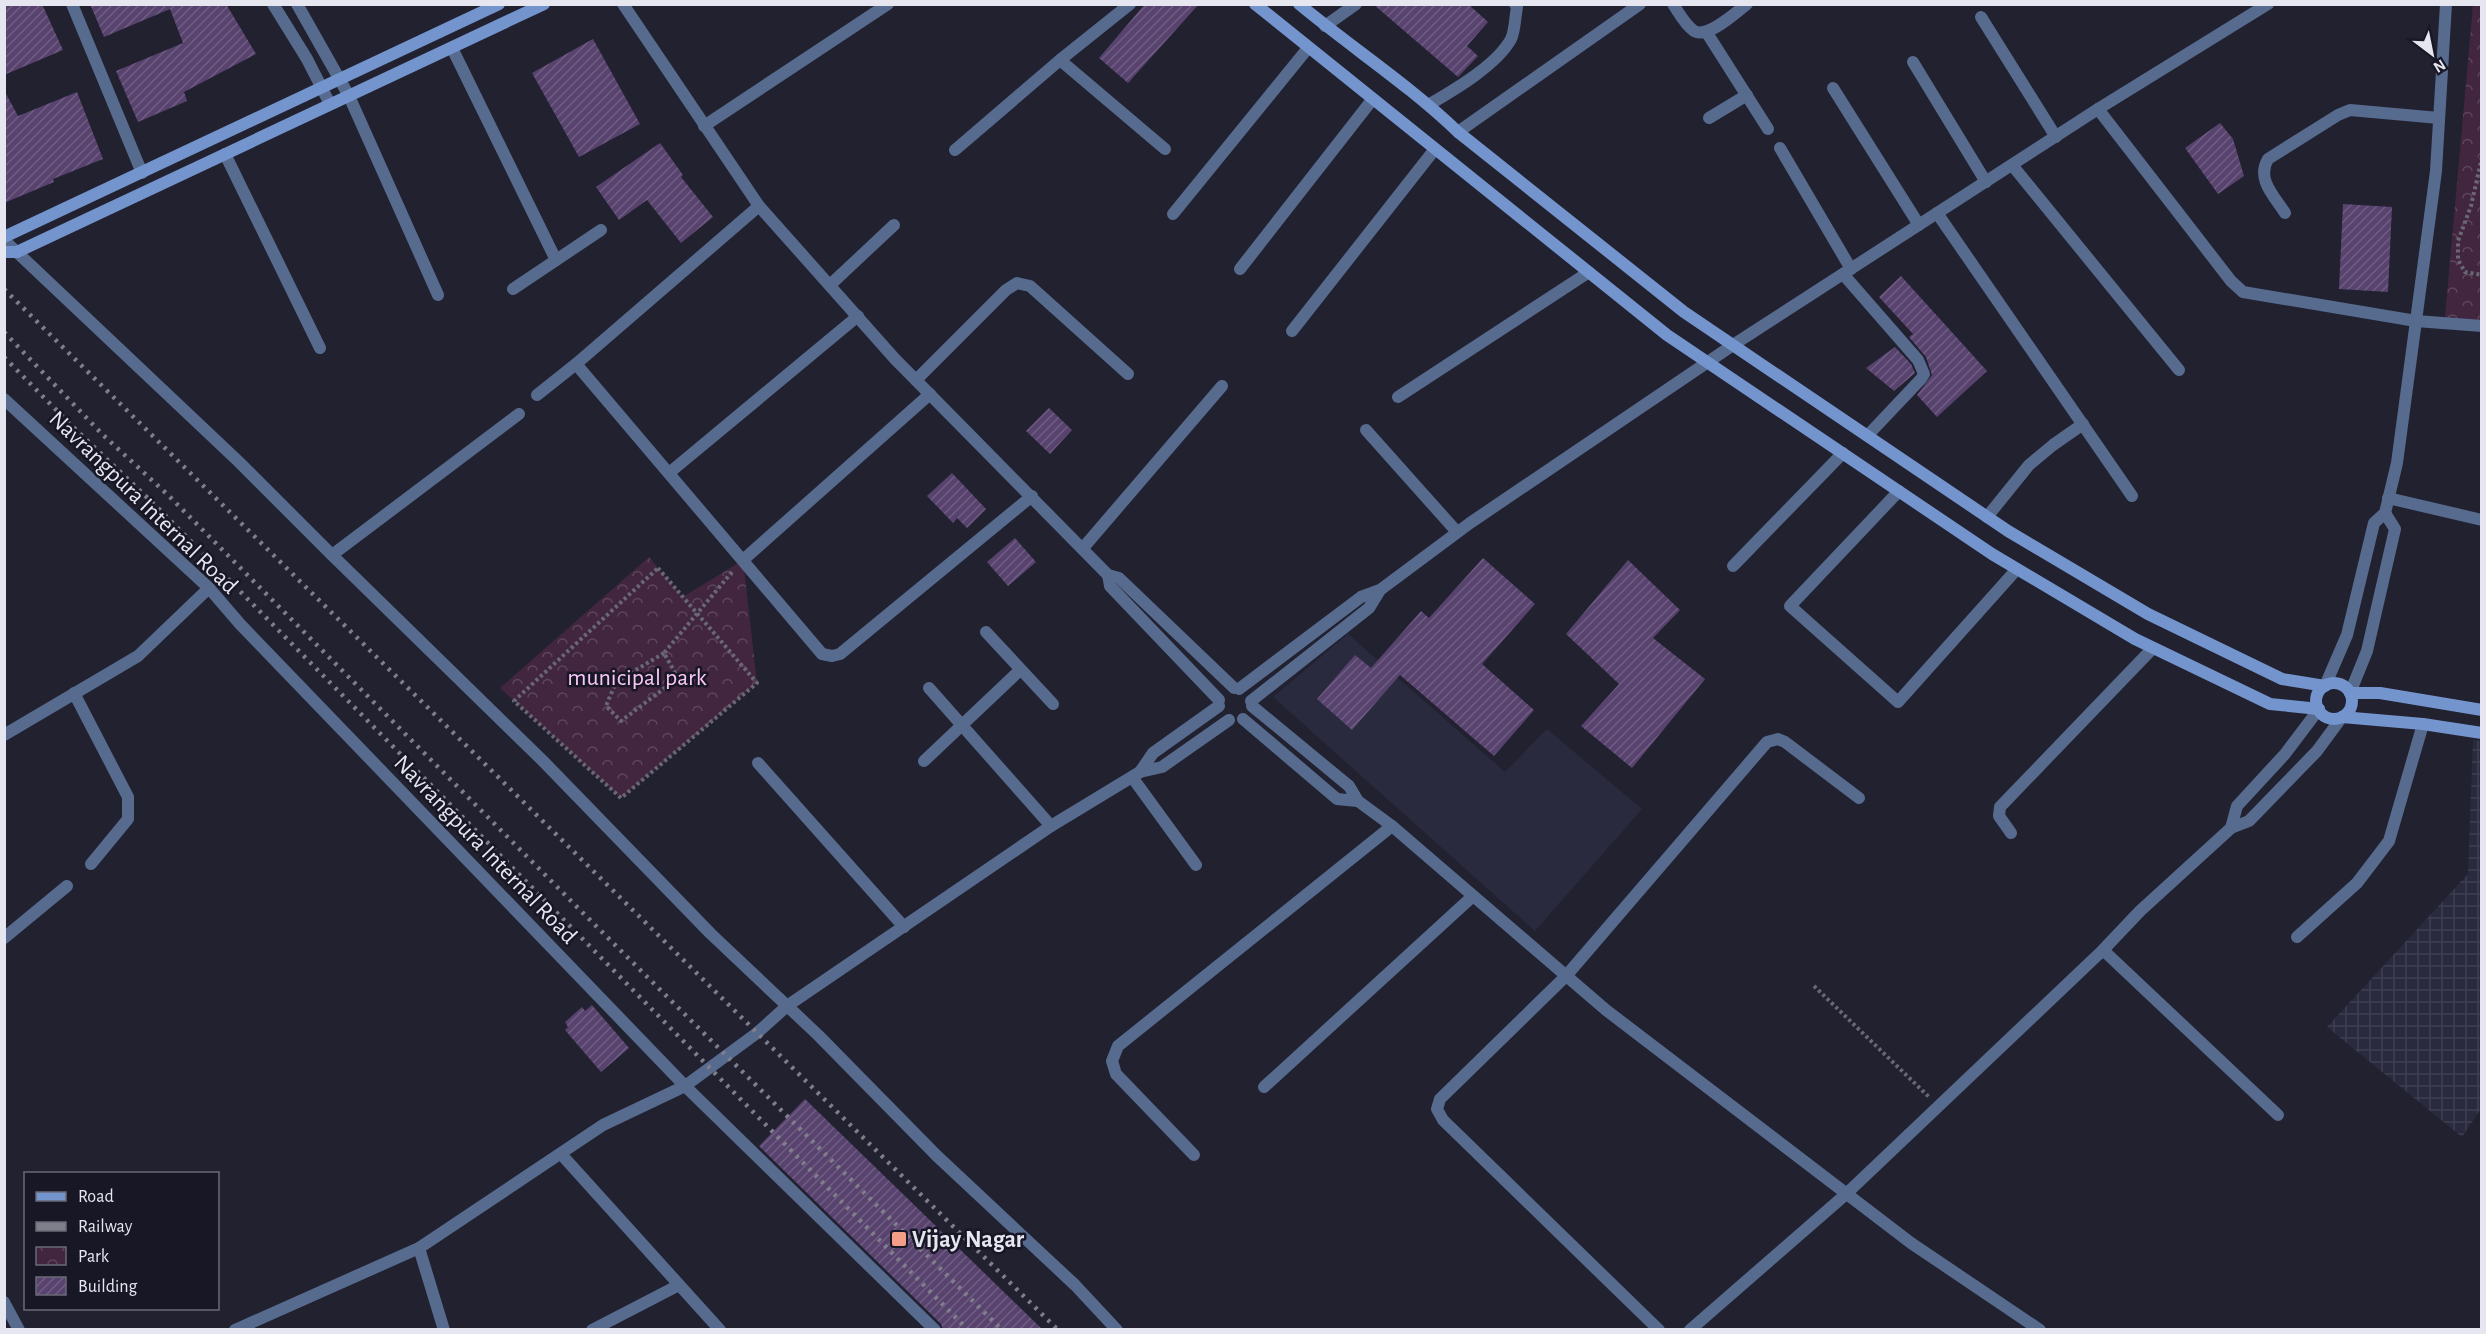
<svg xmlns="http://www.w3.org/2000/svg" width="2486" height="1334" viewBox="0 0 2486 1334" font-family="'Alegreya Sans',sans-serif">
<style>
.built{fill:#2a2a3f}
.industrial{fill:url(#industrial-grid)}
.park{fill:url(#park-crowns)}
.building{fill:url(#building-hatch)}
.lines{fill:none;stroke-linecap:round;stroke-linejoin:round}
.path{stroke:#696976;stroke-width:4;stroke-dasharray:3 3;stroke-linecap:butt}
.minor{stroke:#576b8f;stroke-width:12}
.tertiary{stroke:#576b8f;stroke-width:12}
.secondary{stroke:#7494cd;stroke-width:12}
.rail{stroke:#7f7f8c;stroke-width:4.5;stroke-dasharray:3 6;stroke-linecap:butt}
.poi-dot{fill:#f49e87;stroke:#181726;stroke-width:2}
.labels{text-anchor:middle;stroke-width:5;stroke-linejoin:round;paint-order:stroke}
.street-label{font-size:24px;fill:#e6e6f1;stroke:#181726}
.park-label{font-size:24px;fill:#fac6f6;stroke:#181726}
.poi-label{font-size:24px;font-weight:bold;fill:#e6e6f1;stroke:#181726;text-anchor:start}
</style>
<defs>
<pattern id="industrial-grid" width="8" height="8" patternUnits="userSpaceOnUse" patternTransform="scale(1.5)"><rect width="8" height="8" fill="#2a2a3f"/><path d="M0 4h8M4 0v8" fill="none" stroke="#3f3f52"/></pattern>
<pattern id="park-crowns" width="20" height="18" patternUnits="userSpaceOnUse" patternTransform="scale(1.5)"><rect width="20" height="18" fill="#422640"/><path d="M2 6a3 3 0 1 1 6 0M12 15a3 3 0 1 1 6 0" fill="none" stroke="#5d465c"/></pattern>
<pattern id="building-hatch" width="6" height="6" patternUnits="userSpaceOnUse" patternTransform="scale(1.5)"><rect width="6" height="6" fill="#58426e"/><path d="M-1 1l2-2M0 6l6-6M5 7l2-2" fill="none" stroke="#705d83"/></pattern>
</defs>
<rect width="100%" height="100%" fill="#212130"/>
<path class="built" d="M 1348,634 L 1505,772 L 1547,729 L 1642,809 L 1535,931 L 1273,697 Z"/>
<path class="industrial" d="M 2473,740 L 2482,741 L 2482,1107 L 2462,1137 L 2327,1027 L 2468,874 Z"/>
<g class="park">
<path d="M 2473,5 L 2481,5 L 2481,328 L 2444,328 Z"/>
<path d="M 649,557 L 683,597 L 743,560 L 757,683 L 621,798 L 500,688 Z"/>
</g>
<g class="building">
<path d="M 4,4 L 42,4 L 63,50 L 4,75 Z"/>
<path d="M 90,4 L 226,4 L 256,54 L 184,92 L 187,101 L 138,122 L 116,71 L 183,43 L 170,9 L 104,37 Z"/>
<path d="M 1145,4 L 1199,4 L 1128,83 L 1099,58 Z"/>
<path d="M 1373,4 L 1468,4 L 1488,22 L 1467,46 L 1478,56 L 1458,77 Z"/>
<path d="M 593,39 L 640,124 L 579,157 L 532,73 Z"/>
<path d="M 4,90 L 18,116 L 77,92 L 103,159 L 53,179 L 54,182 L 4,203 Z"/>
<path d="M 2220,123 L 2233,139 L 2244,176 L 2218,194 L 2185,148 Z"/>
<path d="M 660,143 L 683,175 L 681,177 L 713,217 L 681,243 L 647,200 L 619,220 L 596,187 Z"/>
<path d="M 2343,204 L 2392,207 L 2388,292 L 2339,289 Z"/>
<path d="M 1901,276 L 1987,371 L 1937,417 L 1917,395 L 1932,375 L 1926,357 L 1909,337 L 1913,334 L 1879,297 Z"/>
<path d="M 1895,347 L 1911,364 L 1915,373 L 1894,391 L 1866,368 Z"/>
<path d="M 1049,408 L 1072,430 L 1050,454 L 1026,431 Z"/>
<path d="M 952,473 L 986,509 L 967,528 L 957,518 L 953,523 L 927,496 Z"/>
<path d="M 1015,538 L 1036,562 L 1008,586 L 987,562 Z"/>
<path d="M 1483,558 L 1535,604 L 1482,664 L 1534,710 L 1494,756 L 1400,675 L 1352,730 L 1317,699 L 1355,655 L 1371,668 L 1421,611 L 1429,618 Z"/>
<path d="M 1628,560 L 1680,610 L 1653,638 L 1705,679 L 1632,768 L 1581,726 L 1619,684 L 1566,634 Z"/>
<path d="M 592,1005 L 629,1048 L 601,1072 L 565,1030 L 568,1027 L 565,1022 L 582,1007 L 585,1011 Z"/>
<path d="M 805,1099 L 1042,1329 L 943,1329 L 941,1324 L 759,1146 Z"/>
</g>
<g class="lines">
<g class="path">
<path d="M 2482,157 L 2471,206 L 2458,241 L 2458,260 L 2465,272 L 2482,275"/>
<path d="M 658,568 L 757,683 L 621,798 L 514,701 Z"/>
<path d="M 664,653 L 616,682 L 606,706 L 621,721 L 678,678 L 664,653 L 732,572"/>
<path d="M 1814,986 L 1929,1097"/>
</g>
<g class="minor">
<path d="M 72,4 L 142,173"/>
<path d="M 1673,4 C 1679,13 1685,25 1694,31 C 1708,39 1735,13 1747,4"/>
<path d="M 1981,17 L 2056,137"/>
<path d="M 1325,26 L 1356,4"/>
<path d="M 1707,33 L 1768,129"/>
<path d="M 452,48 L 556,260"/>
<path d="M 1060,60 L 1165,149"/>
<path d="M 1913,62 L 1986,182"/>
<path d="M 1833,88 L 1919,225"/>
<path d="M 349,96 L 438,295"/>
<path d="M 1430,104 C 1454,90 1497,65 1511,39 C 1515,31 1515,17 1517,7 L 1515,4"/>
<path d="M 2098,109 L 2231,281 L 2243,292 L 2416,321 L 2482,326"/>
<path d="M 1709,118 L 1747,95"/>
<path d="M 704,126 L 888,4"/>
<path d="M 1458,132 L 1640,4"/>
<path d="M 1780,148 L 1851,269"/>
<path d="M 955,150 L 1060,60 L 1130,4"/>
<path d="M 225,154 L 320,348"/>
<path d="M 2012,165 L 2179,370"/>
<path d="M 759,206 L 576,364 L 822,654 L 832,656 L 840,654 L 1032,496"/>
<path d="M 1937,213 L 2132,496"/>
<path d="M 2285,213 C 2274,196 2256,179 2268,159 L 2338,115 L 2350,110 L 2439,118"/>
<path d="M 1173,214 L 1308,48"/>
<path d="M 1240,269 L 1372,100"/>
<path d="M 1843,274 L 1918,360 L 1924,374 L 1921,379 L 1868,435"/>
<path d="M 830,285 L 894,225"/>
<path d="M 513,289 L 601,230"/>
<path d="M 1292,331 L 1435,149"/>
<path d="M 916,380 L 1006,290 L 1017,283 L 1030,286 L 1128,374"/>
<path d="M 537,395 L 576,364"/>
<path d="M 1398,397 L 1589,272"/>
<path d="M 1366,430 L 1457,532"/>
<path d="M 669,473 L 858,316"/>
<path d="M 1899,491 L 1790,606 L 1898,702 L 2017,569"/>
<path d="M 2388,498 L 2482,520"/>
<path d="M 1987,517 L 2029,465 L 2053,445 L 2083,424"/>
<path d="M 1083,548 L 1222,386"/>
<path d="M 332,555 L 519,414"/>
<path d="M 743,560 L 930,394"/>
<path d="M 1733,566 L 1843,453"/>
<path d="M 986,632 L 1053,704"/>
<path d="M 929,688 L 1051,826"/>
<path d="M 74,693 L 128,797 L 128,819 L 91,864"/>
<path d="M 924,761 L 1020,670"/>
<path d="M 758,763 L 904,927"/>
<path d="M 1132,777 L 1196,865"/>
<path d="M 2011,833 L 1999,816 L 2000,807 L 2153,648"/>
<path d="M 2297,937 L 2357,883 L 2389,841 L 2423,724"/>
<path d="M 4,938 L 67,886"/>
<path d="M 2103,950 L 2278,1115"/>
<path d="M 1264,1087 L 1473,896"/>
<path d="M 561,1154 L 720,1330"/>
<path d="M 1194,1155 L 1116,1074 L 1112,1061 L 1118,1046 L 1392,826"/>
<path d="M 4,1302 L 19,1330"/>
<path d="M 592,1330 L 679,1285"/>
<path d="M 1659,1330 L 1443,1120 L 1437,1109 L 1440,1099 L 1566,976 L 1767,742 L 1778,739 L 1785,742 L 1859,798"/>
</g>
<g class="tertiary">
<path d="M 273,4 L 307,59 L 330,104"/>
<path d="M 297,4 L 349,96"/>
<path d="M 623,4 L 759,206 L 895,359 L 1108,575 L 1119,578 L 1234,688"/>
<path d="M 4,240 L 239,462 L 332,555 L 543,761 L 711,934 L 818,1035 L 937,1156 L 1075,1285 L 1117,1330"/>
<path d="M 4,399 L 209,588 L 240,624 L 685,1086 L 935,1330"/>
<path d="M 1108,575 L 1110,586 L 1219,700"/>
<path d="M 2325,686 L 2347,635 L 2374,523 L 2385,513 L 2397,463 L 2436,171 L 2446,4"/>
<path d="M 1239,689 L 1361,597 L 1380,590 L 1470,523 L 1733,345 L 2098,109 L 2268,4"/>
<path d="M 2350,693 L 2367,651 L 2395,529 L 2385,513"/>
<path d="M 1251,701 L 1369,608 L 1380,590"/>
<path d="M 1252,706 L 1349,786 L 1358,801 L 1392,826 L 1606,1010 L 1911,1243 L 2040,1330"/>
<path d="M 1243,719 L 1337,799 L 1358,801"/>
<path d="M 4,735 L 138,656 L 209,588"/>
<path d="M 1140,772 L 1153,753 L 1219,706"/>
<path d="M 2231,828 L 2237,806 L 2285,754 L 2319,709"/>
<path d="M 419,1248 L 444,1330"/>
<path d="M 235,1330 L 419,1248 L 603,1125 L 685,1086 L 757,1033 L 787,1006 L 1051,826 L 1140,772 L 1162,767 L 1229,720"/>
<path d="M 1690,1330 L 1845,1195 L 2103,950 L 2140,911 L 2231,828 L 2249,821 L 2317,751 L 2342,717"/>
</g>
<g class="secondary">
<path d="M 1255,4 L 1667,335 L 1992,554 L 2135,639 L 2270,704 L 2319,709"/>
<path d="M 1299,4 C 1352,48 1409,85 1458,132 L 1684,312 L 2008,531 L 2148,614 L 2282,679 L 2325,686"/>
<path d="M 4,237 L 499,4"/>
<path d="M 4,252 L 17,252 L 544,4"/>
<circle cx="2334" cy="701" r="18"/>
<path d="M 2350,693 L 2380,693 L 2482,710"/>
<path d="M 2342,717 L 2423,724 L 2482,733"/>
</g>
<g class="rail">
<path d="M 4,289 L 1058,1330"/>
<path d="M 4,332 L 102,434 L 168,495 L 582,912 L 1002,1330"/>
<path d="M 4,357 L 73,427 L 156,506 L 968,1330"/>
</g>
</g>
<rect class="poi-dot" x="891" y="1231" width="16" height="16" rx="3"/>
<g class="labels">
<g class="street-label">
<text transform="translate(144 502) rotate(44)" y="8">Navrangpura Internal Road</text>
<text transform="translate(486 849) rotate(46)" y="8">Navrangpura Internal Road</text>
</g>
<g class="park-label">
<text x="637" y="685">municipal park</text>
</g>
<g class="poi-label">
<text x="912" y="1247">Vijay Nagar</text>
</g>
</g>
<rect width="2486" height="1334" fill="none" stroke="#e6e6f1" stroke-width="12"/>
<rect x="24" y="1172" width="195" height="138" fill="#181726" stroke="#6a6a77" stroke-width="1.5"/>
<rect x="36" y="1192" width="30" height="9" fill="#7494cd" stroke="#6a6a77" stroke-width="1.5"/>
<text x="78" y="1202" font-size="18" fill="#e6e6f1">Road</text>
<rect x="36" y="1222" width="30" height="9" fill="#7f7f8c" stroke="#6a6a77" stroke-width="1.5"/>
<text x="78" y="1232" font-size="18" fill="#e6e6f1">Railway</text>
<rect x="36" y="1247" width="30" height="18" fill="url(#park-crowns)" stroke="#6a6a77" stroke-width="1.5"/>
<text x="78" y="1262" font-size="18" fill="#e6e6f1">Park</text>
<rect x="36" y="1277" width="30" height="18" fill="url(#building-hatch)" stroke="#6a6a77" stroke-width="1.5"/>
<text x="78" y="1292" font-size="18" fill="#e6e6f1">Building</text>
<g transform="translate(2432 54) rotate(148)" stroke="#181726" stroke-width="4.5" paint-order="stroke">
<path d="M0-4.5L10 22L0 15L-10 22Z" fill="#e6e6f1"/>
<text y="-9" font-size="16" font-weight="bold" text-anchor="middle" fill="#e6e6f1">N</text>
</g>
</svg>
